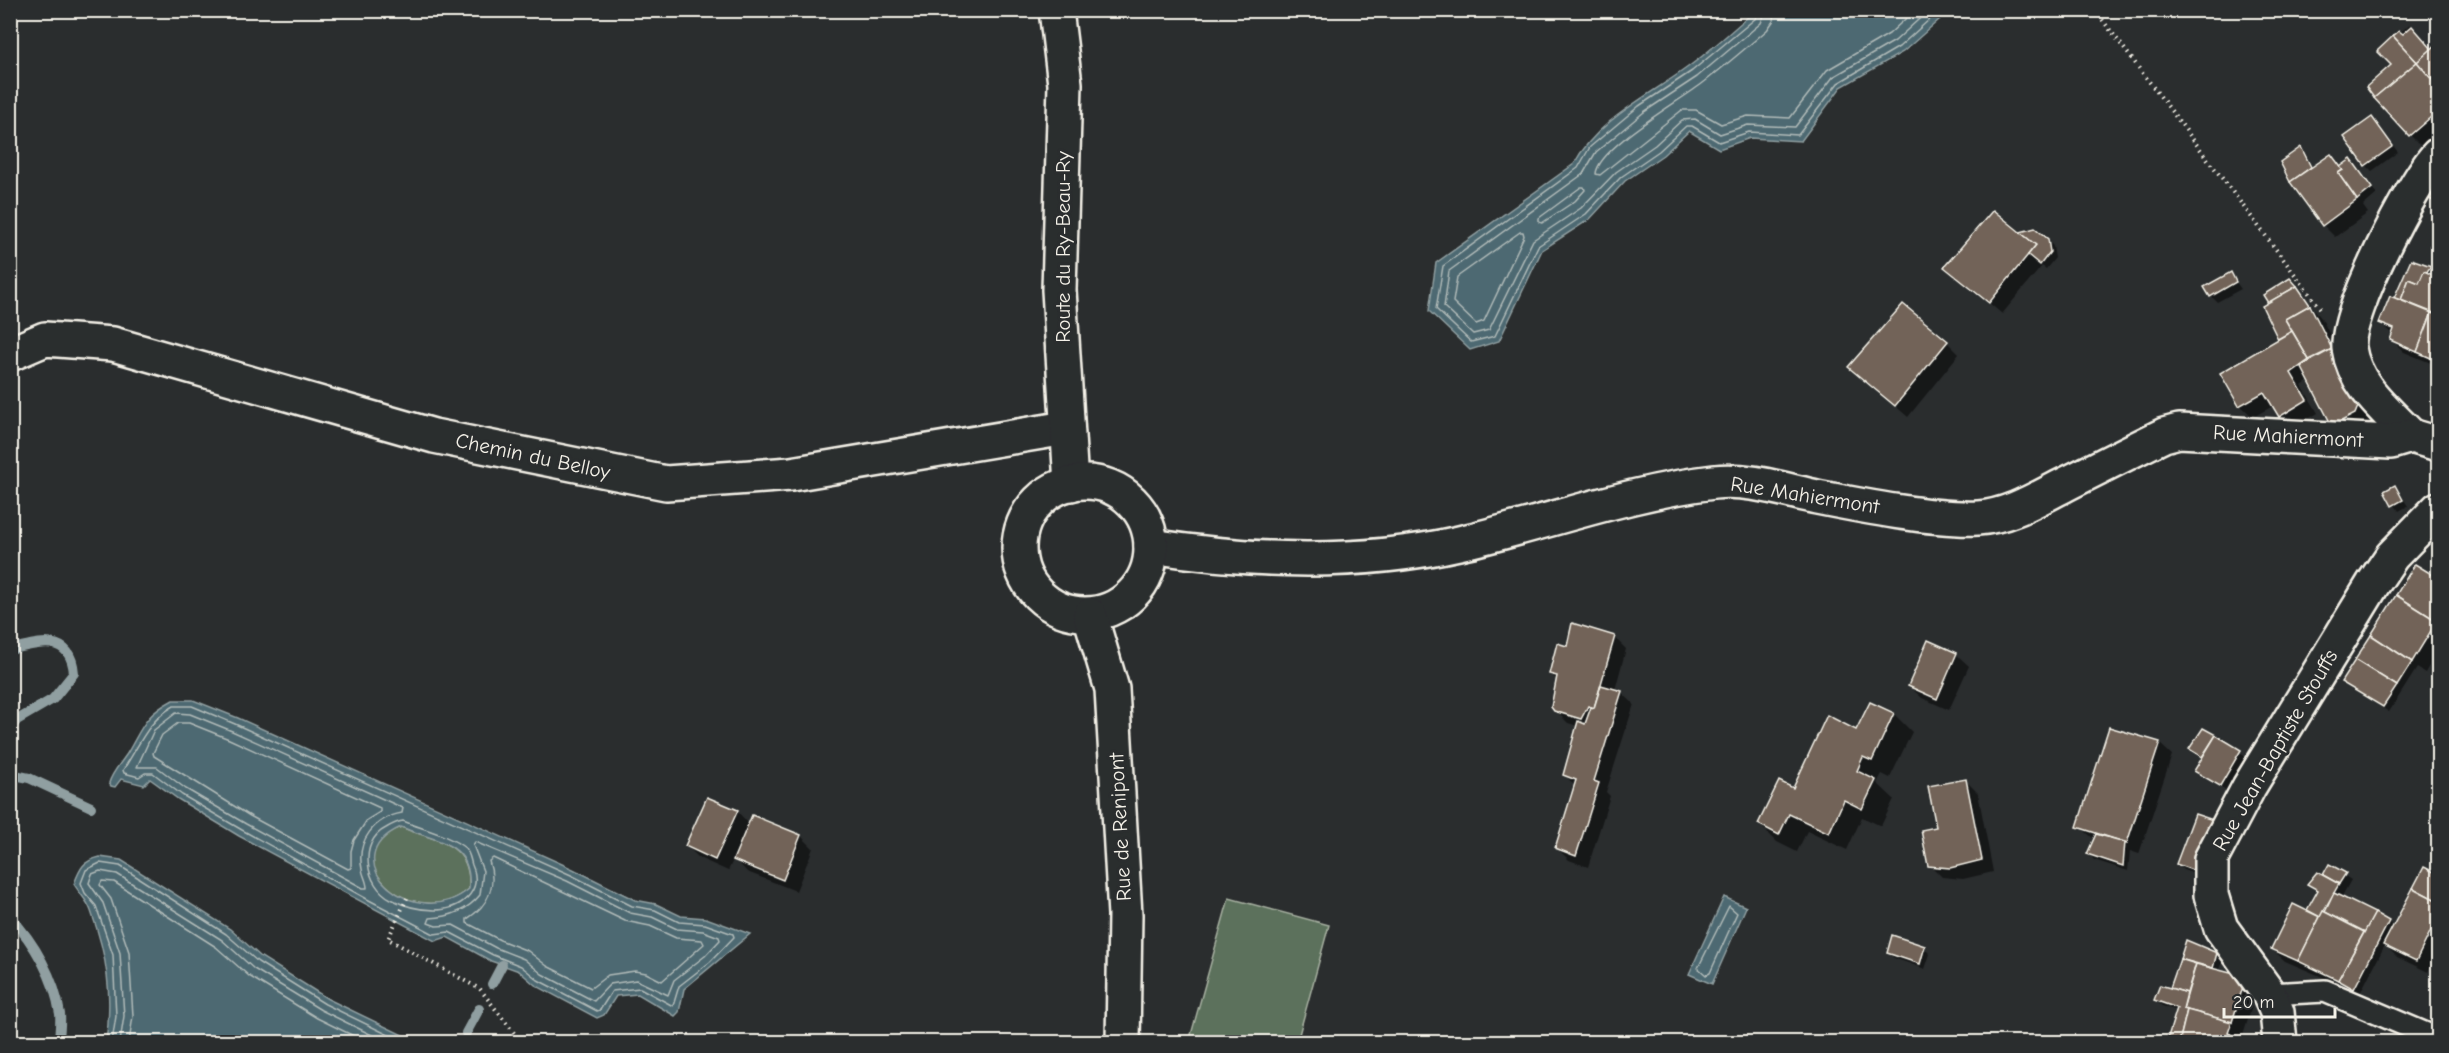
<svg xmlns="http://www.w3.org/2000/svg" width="2449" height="1053" viewBox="0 0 2449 1053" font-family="'Comic Neue',sans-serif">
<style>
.green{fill:#5b715c;stroke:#a8b1a2;stroke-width:1.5}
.water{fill:#4d6972;stroke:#909fa1;stroke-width:1.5;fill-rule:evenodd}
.shadow{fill:#0007}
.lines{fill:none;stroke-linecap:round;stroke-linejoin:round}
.shore{stroke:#b1bbb9;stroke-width:1.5}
.stream{stroke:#909fa1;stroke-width:10}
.building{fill:#726458;stroke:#f4f1e8;stroke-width:1.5}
.lane-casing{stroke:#f4f1e8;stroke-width:26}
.street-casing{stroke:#f4f1e8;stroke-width:38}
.secondary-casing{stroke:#f4f1e8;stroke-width:38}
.path{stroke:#f4f1e8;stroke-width:4;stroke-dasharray:1.5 4.5;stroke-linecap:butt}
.lane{stroke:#2a2d2e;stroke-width:21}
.street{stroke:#2a2d2e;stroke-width:33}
.secondary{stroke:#2a2d2e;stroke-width:33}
.labels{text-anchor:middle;stroke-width:6;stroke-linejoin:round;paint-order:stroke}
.street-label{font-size:21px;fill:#f4f1e8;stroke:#2a2d2e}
</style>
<rect width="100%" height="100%" fill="#2a2d2e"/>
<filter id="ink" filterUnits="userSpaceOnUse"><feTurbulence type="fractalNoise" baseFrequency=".0167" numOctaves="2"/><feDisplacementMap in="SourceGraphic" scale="12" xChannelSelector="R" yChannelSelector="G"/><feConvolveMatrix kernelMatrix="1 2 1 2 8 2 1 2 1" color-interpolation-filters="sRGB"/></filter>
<g filter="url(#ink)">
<g class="green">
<path d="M 401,827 C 437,842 472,842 469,889 C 419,932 343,868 384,835 C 388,832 395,830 401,827 Z"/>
<path d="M 1229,898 L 1329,925 L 1297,1042 L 1189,1042 Z"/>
</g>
<g class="water">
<path d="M 1755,11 L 1949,11 L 1903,52 L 1841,87 L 1801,141 L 1750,138 L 1719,149 L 1689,131 L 1663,155 L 1625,181 L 1590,219 L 1542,250 L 1499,341 L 1470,350 L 1429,311 L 1436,263 L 1574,164 C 1598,119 1649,96 1688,67 C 1712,50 1733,29 1755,11 Z"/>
<path d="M 173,700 L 193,700 L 238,718 L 573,869 L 635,900 L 656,904 L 681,916 L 706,918 L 750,934 L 684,989 L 679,1012 L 675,1016 L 638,994 L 616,996 L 604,1015 L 597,1018 L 535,985 L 519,971 L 491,961 L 447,937 L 435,941 L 239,836 L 178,799 L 150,779 L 144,785 L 121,779 L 115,787 L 111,786 L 109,783 C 112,772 122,762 128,752 C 143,726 145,715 173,700 ZM 401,827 C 437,842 473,842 469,889 C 416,934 329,860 401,827 Z"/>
<path d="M 100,857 L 121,860 L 230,929 L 261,957 L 328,999 L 417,1042 L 106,1042 C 113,994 107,956 91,911 C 88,901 79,893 74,884 C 80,868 83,861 100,857 Z"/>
<path d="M 1724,897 L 1746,907 L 1712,984 L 1689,974 Z"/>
</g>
<g class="shadow">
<path d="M 2410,24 L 2433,50 L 2438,45 L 2438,133 L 2422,147 L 2410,135 L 2393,65 L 2379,51 Z"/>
<path d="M 2372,119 L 2398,152 L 2372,171 L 2366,165 Z"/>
<path d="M 2301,149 L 2313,168 L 2330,156 L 2342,167 L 2351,161 L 2377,194 L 2363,206 L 2368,213 L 2335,237 L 2323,225 L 2292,181 L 2282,162 Z"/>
<path d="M 2020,234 L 2047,240 L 2053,246 L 2055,258 L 2046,269 L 2042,266 L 2002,314 L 1947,267 Z"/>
<path d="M 2412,261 L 2438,270 L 2438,366 L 2404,352 L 2392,340 L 2394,335 L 2381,323 L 2400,302 L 2396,297 Z"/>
<path d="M 2230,274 L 2241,289 L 2217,302 L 2211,296 Z"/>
<path d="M 2296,286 L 2322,319 L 2371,417 L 2367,426 L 2346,437 L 2310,380 L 2302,386 L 2318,413 L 2292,429 L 2273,406 L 2253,417 L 2240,405 L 2281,339 L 2264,307 Z"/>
<path d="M 1947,342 L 1959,354 L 1908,417 L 1850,367 Z"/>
<path d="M 2395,486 L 2408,506 L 2399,511 L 2386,492 Z"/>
<path d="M 2416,566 L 2438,581 L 2438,650 L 2425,673 L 2417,668 L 2389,712 L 2343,682 Z"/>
<path d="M 1614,637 L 1626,649 L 1615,690 L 1621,692 L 1634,704 L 1606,792 L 1610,796 L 1588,867 L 1569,860 L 1557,848 L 1575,786 L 1565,775 L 1578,726 L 1568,723 L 1555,710 L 1558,681 L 1551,674 L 1568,648 Z"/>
<path d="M 1956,654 L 1969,666 L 1949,710 L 1922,698 L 1909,686 Z"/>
<path d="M 1870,704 L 1894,714 L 1912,732 L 1890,778 L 1882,774 L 1877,783 L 1894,799 L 1881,826 L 1862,817 L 1847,850 L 1807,831 L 1797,852 L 1777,842 L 1759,824 L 1857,732 Z"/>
<path d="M 2203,730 L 2246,757 L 2226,791 L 2196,771 L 2203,759 L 2191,749 Z"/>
<path d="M 2159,743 L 2172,755 L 2139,854 L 2130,851 L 2128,871 L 2094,860 L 2089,854 L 2095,840 L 2079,826 Z"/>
<path d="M 1965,780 L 1978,793 L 1993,872 L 1963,879 L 1942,877 L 1930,865 L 1938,828 Z"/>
<path d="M 737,811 L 749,824 L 752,817 L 801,836 L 813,848 L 796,891 L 747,872 L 734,858 L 728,871 L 699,858 L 687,846 Z"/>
<path d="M 2196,816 L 2201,876 L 2183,870 L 2178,864 Z"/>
<path d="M 2330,866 L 2351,880 L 2341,898 L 2388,922 L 2394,927 L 2424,869 L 2438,876 L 2438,951 L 2428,972 L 2397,957 L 2385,945 L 2360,993 L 2285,961 L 2272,949 L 2314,915 L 2308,909 L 2319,891 L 2309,883 L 2324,878 Z"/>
<path d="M 2187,942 L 2217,955 L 2223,961 L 2219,972 L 2257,990 L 2242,1039 L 2252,1042 L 2176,1042 L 2169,1037 L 2178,1011 L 2162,1006 L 2156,1000 L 2171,990 Z"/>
<path d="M 1924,948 L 1930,954 L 1925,969 L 1894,958 L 1888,953 Z"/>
</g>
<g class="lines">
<g class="shore">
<path d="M 1758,10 L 1756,18 L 1692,71 L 1639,106 L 1590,147 L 1578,168 L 1443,266 L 1436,309 L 1471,342 L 1495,336 L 1538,246 L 1586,214 L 1621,177 L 1659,151 L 1686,126 L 1692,126 L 1719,142 L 1749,132 L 1798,135 L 1838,83 L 1899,47 L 1940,10"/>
<path d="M 1766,10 L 1761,23 L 1697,77 L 1644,112 L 1596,152 L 1583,174 L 1449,271 L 1444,307 L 1473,334 L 1489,330 L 1533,240 L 1581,208 L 1616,172 L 1655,145 L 1682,120 L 1695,119 L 1720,134 L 1748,125 L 1795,127 L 1833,77 L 1895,41 L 1929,10"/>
<path d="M 1775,10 L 1774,20 L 1767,30 C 1746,48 1725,66 1703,83 C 1682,100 1597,148 1596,174 L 1600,175 L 1682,110 L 1696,110 L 1721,124 L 1748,116 L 1790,118 L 1827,70 L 1889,34 L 1915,10"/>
<path d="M 1581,187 L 1584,187 L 1585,190 L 1575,201 L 1542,223 L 1539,222 L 1539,218 Z"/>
<path d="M 1520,232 L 1523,232 L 1524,236 L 1484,321 L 1476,324 L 1453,302 L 1457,277 Z"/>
<path d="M 174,706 L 192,706 L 235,724 L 571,875 L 632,906 L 655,910 L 679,922 L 705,924 L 733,934 L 734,937 L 710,962 L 679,986 L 673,1006 L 640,988 L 612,991 L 600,1010 L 597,1011 L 538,980 L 521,966 L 493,955 L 449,932 L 434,934 L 367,899 L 242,830 L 182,795 L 153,773 L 145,773 L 139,777 L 124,773 L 123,770 C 140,745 147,721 174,706 Z"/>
<path d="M 176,713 L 190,714 L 232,731 L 403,808 L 402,813 C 374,818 356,841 362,869 C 363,876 367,881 367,888 L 363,888 L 246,824 L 186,789 L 157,767 L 137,767 L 154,730 Z"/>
<path d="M 178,723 L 189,723 L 229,739 L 380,808 L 380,812 L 367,820 L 354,840 L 351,851 L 351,868 L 348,869 L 250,816 L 154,756 L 153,753 L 162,735 Z"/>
<path d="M 403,821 C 422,829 449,835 465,848 C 470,853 470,859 472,865 C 484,892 460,910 434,910 C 419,910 404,906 391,899 C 365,886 358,842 386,828 C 391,825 396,822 403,821 Z"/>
<path d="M 475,842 L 567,881 L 630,913 L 652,917 L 677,929 L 703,931 L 719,937 L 720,940 L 705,956 L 674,980 L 668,995 L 636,980 L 610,984 L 594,1001 L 542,974 L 524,959 L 496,948 L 453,925 L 436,926 L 428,923 L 430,918 C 450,917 467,911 480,895 L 483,871 L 473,845 Z"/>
<path d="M 493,858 L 625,921 L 650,926 L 676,938 L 702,940 L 704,944 L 662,981 L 646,973 L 635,971 L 608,975 L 591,988 L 547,966 L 528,951 L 500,940 L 467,923 L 467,919 C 489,905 497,885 489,861 Z"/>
<path d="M 1729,906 L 1737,913 L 1710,973 L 1706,975 L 1698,968 Z"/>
<path d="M 112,1042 L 116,1016 L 113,955 L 96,906 L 85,893 L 81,883 L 86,870 L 100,863 L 120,866 L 226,934 L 258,962 L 325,1004 L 403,1042"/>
<path d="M 120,1042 L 124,1016 L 120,953 L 103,903 L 89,883 L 92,874 L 100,871 L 117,874 L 222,940 L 254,969 L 321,1010 L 386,1042"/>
<path d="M 129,1042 L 133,1016 L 129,952 L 111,899 L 100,885 L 102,881 L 114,882 L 216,947 L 249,976 L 317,1018 L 366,1042"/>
</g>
<g class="stream">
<path d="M 10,650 C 38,642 71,633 74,673 L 53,699 L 17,720 L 10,729"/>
<path d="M 10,774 L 29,778 L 91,807"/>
<path d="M 10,917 C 34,942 55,979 60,1014 C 61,1023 59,1034 59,1042"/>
<path d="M 492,984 L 502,965"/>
<path d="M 466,1033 L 479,1009"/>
</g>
</g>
<g class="building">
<path d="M 2412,26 L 2432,49 L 2417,62 L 2393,36 L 2399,31 L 2403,34 Z"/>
<path d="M 2393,36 L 2417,62 L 2374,98 L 2366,87 L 2391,65 L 2377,51 Z"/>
<path d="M 2438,43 L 2438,87 L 2417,62 Z"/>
<path d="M 2417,62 L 2438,87 L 2438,111 L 2409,136 L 2374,98 Z"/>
<path d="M 2372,117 L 2393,146 L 2365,166 L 2344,137 Z"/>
<path d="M 2301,147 L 2311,167 L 2290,182 L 2280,162 Z"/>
<path d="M 2331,154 L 2343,170 L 2338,173 L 2357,200 L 2322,226 L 2290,182 Z"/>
<path d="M 2351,159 L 2372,188 L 2357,200 L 2338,173 L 2343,170 L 2340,167 Z"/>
<path d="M 2438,185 L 2438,205 L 2429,198 Z"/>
<path d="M 1993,210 L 2036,245 L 1989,303 L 1944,267 Z"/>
<path d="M 2035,228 L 2048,239 L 2050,252 L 2040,265 L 2028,255 L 2036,245 L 2020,232 Z"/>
<path d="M 2438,229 L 2438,255 L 2432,252 L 2434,247 L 2430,246 Z"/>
<path d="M 2411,259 L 2431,266 L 2419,283 L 2409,279 L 2401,300 L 2394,298 Z"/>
<path d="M 2424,271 L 2438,277 L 2436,314 L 2401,300 L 2409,279 L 2419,283 Z"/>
<path d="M 2231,272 L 2236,282 L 2210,297 L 2204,287 Z"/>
<path d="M 2290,278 L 2297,286 L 2268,303 L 2263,295 Z"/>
<path d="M 2297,286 L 2310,305 L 2285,319 L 2292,331 L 2278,339 L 2262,306 Z"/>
<path d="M 2390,296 L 2432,313 L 2417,352 L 2390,340 L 2394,329 L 2379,323 Z"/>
<path d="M 1903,304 L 1948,341 L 1895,406 L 1848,367 Z"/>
<path d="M 2310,305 L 2332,349 L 2309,360 L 2285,319 Z"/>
<path d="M 2432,313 L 2438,315 L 2438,361 L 2417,352 Z"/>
<path d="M 2292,331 L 2309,360 L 2291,373 L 2307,400 L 2279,417 L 2264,392 L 2239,406 L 2220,373 Z"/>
<path d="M 2332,349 L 2359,404 L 2355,414 L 2332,426 L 2301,366 Z"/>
<path d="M 2395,485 L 2403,500 L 2392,506 L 2384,491 Z"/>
<path d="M 2415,564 L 2438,578 L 2437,621 L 2396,595 Z"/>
<path d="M 2396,595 L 2437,621 L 2412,662 L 2371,635 Z"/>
<path d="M 1572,623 L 1615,636 L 1594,708 L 1588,706 L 1581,719 L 1554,711 L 1551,707 L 1557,676 L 1549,674 L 1557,643 L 1567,646 Z"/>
<path d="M 2371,635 L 2412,662 L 2397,686 L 2355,660 Z"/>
<path d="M 1928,640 L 1957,653 L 1937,699 L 1908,686 Z"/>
<path d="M 2355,660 L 2397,686 L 2383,707 L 2341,682 Z"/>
<path d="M 1601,685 L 1622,691 L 1594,781 L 1599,783 L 1576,856 L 1555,848 L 1576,780 L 1563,775 L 1578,721 L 1585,724 L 1591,707 L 1594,708 Z"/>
<path d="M 1870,702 L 1894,713 L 1872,761 L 1863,757 L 1857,771 L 1876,780 L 1862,809 L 1844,800 L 1829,833 L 1789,814 L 1779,835 L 1758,824 L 1779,781 L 1793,788 L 1827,715 L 1856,730 Z"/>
<path d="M 2109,727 L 2160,742 L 2127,843 L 2077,827 Z"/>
<path d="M 2203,728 L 2216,735 L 2202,757 L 2189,749 Z"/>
<path d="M 2216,735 L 2241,750 L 2220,786 L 2194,771 Z"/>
<path d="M 1966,779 L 1982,860 L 1950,868 L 1928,866 L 1921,830 L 1936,827 L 1928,786 Z"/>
<path d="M 707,797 L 738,810 L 715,860 L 685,846 Z"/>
<path d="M 2195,814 L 2216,821 L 2195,871 L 2176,864 Z"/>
<path d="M 752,815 L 801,835 L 783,880 L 733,860 Z"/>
<path d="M 2096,834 L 2125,842 L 2123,866 L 2087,854 Z"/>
<path d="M 2329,864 L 2346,873 L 2339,884 L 2323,875 Z"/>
<path d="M 2424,867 L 2438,874 L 2438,901 L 2413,888 Z"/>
<path d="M 2317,872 L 2339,884 L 2320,917 L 2307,910 L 2318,890 L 2307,884 Z"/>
<path d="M 2413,888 L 2438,901 L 2438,916 L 2416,961 L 2383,945 Z"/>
<path d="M 2334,893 L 2375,913 L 2365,932 L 2325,912 Z"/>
<path d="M 2293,904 L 2320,917 L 2298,961 L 2271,949 Z"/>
<path d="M 2323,911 L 2364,932 L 2338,980 L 2298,961 Z"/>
<path d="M 2375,913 L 2389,921 L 2354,989 L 2338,980 Z"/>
<path d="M 1892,935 L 1925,946 L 1920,964 L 1887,953 Z"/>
<path d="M 2186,940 L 2217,953 L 2213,968 L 2180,959 Z"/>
<path d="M 2180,959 L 2196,964 L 2187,993 L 2170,988 Z"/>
<path d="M 2196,964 L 2246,977 L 2232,1022 L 2183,1009 Z"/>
<path d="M 2160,985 L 2187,993 L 2183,1009 L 2187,1010 L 2180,1039 L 2191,1042 L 2176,1042 L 2177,1040 L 2168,1037 L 2177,1008 L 2154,1000 Z"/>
<path d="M 2187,1010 L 2232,1022 L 2228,1033 L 2252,1042 L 2191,1042 L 2180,1039 Z"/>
</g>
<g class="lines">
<g class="lane-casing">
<path id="lane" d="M 2269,994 L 2325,991 L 2438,1039"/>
</g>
<g class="street-casing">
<g id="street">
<path d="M 10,354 L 45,339 L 113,344 L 434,436 L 666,483 L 791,474 L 1066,428"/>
<path d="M 2411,436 C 2386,410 2354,385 2349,348 C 2345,313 2413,181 2438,155"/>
<path d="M 1151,546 C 1253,562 1358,566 1459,543 C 1544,524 1628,492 1714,482 C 1748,478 1784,490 1817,497 C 1862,506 1934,520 1978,518 C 2010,516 2038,498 2066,484 C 2098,468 2131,451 2164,435 L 2179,431 L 2391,442 L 2411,436 L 2438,444"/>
<path d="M 2280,1042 L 2277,1012 L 2269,994 L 2221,928 L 2211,895 L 2211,859 L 2249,787 L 2373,584 L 2392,556 L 2438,509"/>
</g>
</g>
<g class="secondary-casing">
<g id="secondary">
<path d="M 1056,10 L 1065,84 L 1059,290 L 1071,484"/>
<circle cx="1085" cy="548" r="66"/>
<path d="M 1090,615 L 1112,689 L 1125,915 L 1123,1042"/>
</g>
</g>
<g class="path">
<path d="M 2095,10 L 2321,309"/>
<path d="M 407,898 L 388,939 L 480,989 L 521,1042"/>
</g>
<use href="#lane" class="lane"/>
<use href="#street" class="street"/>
<use href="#secondary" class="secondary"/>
</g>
</g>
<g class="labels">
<g class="street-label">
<text transform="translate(1063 247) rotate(-90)" y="7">Route du Ry-Beau-Ry</text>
<text transform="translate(2288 436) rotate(3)" y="7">Rue Mahiermont</text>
<text transform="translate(533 456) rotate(12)" y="7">Chemin du Belloy</text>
<text transform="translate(1805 495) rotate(9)" y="7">Rue Mahiermont</text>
<text transform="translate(2275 750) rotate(-60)" y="7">Rue Jean-Baptiste Stouffs</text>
<text transform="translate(1120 827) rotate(-93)" y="7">Rue de Renipont</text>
</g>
</g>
<rect width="2449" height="1053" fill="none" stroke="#2a2d2e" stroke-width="36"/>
<rect x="18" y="18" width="2413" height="1017" fill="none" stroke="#f4f1e8" stroke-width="2" filter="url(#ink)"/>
<path d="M2224 1008v9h111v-9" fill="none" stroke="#f4f1e8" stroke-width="3"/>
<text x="2233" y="1008" font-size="18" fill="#f4f1e8" stroke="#2a2d2e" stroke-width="4.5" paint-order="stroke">20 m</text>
</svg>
